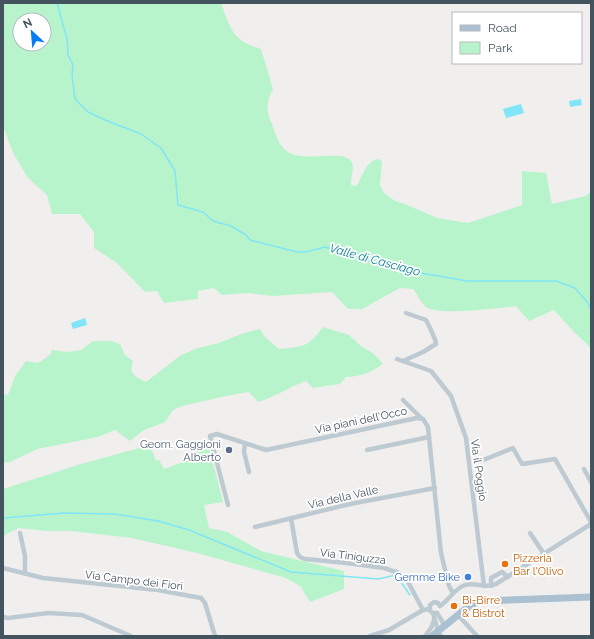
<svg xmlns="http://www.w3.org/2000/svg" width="594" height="639" viewBox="0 0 594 639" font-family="Raleway,sans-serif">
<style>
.green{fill:#b8f4cb;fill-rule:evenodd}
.water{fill:#80e5f6}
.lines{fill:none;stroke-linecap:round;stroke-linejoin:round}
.stream{stroke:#80e5f6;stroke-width:1.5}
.minor{stroke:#bdcad2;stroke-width:4.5}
.primary{stroke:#abc0d1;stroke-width:7}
.service-dot{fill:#5c6f8a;stroke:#fff;stroke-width:1.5}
.food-dot{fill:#e8710a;stroke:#fff;stroke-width:1.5}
.shop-dot{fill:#3f7fe0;stroke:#fff;stroke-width:1.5}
.labels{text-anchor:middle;stroke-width:3.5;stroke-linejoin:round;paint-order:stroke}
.street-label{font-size:11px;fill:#44545e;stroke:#fff}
.service-label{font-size:11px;fill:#4e5e75;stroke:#fff;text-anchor:end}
.food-label{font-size:11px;fill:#c56008;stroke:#fff;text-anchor:start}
.shop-label{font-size:11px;fill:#366cbe;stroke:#fff;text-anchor:end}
.water-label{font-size:12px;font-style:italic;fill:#037f95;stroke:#fff}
</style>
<rect width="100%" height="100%" fill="#f1eeee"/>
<g class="green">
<path d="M 3,3 L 221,3 C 231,30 232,40 261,49 L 273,89 C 266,101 266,112 272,124 C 275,133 278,142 284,149 C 300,165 341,148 351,161 C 356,168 350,177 351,185 L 355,186 L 358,184 C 363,174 367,160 379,159 L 382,162 L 380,185 L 384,193 L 395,201 L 405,204 L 437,218 L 468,223 L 522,205 L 522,171 L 546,173 L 552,204 L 586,196 L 591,191 L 591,348 L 575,333 L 554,310 L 529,321 L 516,306 C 499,308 439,316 426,307 C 421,303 417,294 413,289 L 400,288 L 362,309 L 348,309 L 332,292 L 273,296 L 247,293 L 222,295 L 214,288 L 198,291 L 198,299 L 164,303 L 157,291 L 145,292 L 117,263 L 94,248 L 94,232 L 80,214 L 52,214 L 47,195 L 28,178 L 13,153 L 5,131 L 3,131 ZM 20,20 L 44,20 L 44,44 L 20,44 Z"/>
<path d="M 323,327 L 349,335 L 361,346 L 374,354 L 383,364 C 372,372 360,377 346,377 L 340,384 L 313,388 L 306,381 C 289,387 275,397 258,402 L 249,392 L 226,396 L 182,406 L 173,410 L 165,422 L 144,430 L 130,441 L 115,430 L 98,437 L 37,449 L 10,462 L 3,463 L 3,394 L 8,395 L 15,376 L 26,361 L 38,363 L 50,355 L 52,350 L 68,352 L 81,350 L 93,341 L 111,341 L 120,344 L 125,355 L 133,361 L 131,371 L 136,377 L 146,382 L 181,355 L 198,348 L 219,343 L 241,334 L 260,329 L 264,336 L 279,349 C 305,346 307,348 323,327 Z"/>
<path d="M 207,440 L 223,502 L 204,505 L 209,528 L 227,532 L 261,551 L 344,571 L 344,589 L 310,602 L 300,586 L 286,578 L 197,553 L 132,538 L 71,531 L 46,531 L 19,528 L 6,534 L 3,537 L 3,489 L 81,464 L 150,445 L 156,461 L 159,460 L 164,469 L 194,458 L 190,445 Z"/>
</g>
<g class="water">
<path d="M 581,99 L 582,105 L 570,107 L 569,101 Z"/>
<path d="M 521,104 L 524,113 L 506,118 L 503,109 Z"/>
<path d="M 85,318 L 87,325 L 73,329 L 71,323 Z"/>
</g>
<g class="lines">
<g class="stream">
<path d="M 57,3 L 67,39 L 68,55 L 73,65 L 72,75 L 75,99 L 88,112 L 105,120 L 141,134 L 161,148 L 175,171 L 178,205 L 203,212 L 213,221 L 231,226 L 246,235 L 250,240 L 297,252 L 306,252 L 325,247 L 368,260 L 391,265 L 415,272 L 467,281 L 556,281 L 575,288 L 588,303 L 591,310"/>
<path d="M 3,518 L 64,513 L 115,514 L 158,521 L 189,530 L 291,572 L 378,579 L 396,575 L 410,595"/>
</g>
<g class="minor">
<path d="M 397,359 L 431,371 L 451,396 L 466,438 L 484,586"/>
<path d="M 403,361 L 423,352 L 436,344 C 436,339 429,326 426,320 L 406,313"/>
<path d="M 403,400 L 421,418"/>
<path d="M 245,444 L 244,452 L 249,472"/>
<path d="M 367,450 L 429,437"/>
<path d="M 481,461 L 513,448 L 522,464 L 555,459 L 591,522"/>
<path d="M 584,469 L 591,482"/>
<path d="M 228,505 L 210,436 L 217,434 L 266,450 L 417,418 L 423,419 L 428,427 L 429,437 L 441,553 L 449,586 L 453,593"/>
<path d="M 291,518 L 297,553 L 300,557 L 305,559 L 347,563 L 384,568 L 399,573 L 407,580 L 423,610"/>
<path d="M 255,527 L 350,504 L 435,488"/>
<path d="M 20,533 L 25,556 L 25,573"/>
<path d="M 530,533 L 544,554"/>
<path d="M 3,568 L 43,578 L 158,590 L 201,598 L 205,603 L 215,636"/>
<path d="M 491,586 L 491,578 L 502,572 L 508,577"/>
<path d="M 440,606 C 449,600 454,589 465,585 C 475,582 486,589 496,584 L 591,524"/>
<path d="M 433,613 L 438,631 L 441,636"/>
<path d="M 437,613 L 433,613 L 430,611 L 430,605 L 434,602 L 438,603 L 440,606"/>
<path d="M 437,613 L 445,626"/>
<path d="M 458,615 L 477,636"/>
<path d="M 3,617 L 8,618 L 48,613 L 82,615 L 131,636"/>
<path d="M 370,636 L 389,630 L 423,610 L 429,609"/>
<path d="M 425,636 L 431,628 L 434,620"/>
</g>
<path class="primary" d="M 432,636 L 468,607 L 479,601 L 591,597"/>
</g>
<circle class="service-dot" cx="229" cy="450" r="4"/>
<g class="food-dot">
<circle cx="505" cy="564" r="4"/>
<circle cx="454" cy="606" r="4"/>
</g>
<circle class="shop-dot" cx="468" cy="577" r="4"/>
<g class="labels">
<g class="street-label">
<text transform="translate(361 420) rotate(-12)" y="4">Via piani dell'Occo</text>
<text transform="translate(479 470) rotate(82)" y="4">Via il Poggio</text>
<text transform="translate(343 497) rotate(-13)" y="4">Via della Valle</text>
<text transform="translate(353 556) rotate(7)" y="4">Via Tiniguzza</text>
<text transform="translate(134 580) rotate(7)" y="4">Via Campo dei Fiori</text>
</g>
<g class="service-label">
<text x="221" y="448">Geom. Gaggioni<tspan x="221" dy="13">Alberto</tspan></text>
</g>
<g class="food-label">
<text x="513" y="562">Pizzeria<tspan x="513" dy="13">Bar l'Olivo</tspan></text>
<text x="462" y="604">Bi-Birre<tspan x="462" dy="13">&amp; Bistrot</tspan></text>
</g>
<g class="shop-label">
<text x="460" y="581">Gemme Bike</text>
</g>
<g class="water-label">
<text transform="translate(375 260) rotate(15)" y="4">Valle di Casciago</text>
</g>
</g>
<rect width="594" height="639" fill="none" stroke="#44545e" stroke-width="8"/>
<rect x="452" y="12" width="130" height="52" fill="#ffffff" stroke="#b4bbbf"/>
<rect x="460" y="25" width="20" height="6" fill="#abc0d1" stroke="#b4bbbf"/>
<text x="488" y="32" font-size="12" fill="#44545e">Road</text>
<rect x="460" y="42" width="20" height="12" fill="#b8f4cb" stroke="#b4bbbf"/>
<text x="488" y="52" font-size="12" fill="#44545e">Park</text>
<g transform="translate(32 32) rotate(334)"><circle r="19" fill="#ffffff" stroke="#b4bbbf"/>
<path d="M0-3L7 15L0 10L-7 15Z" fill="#047cf6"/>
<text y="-6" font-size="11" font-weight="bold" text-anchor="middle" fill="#44545e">N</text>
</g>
</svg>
